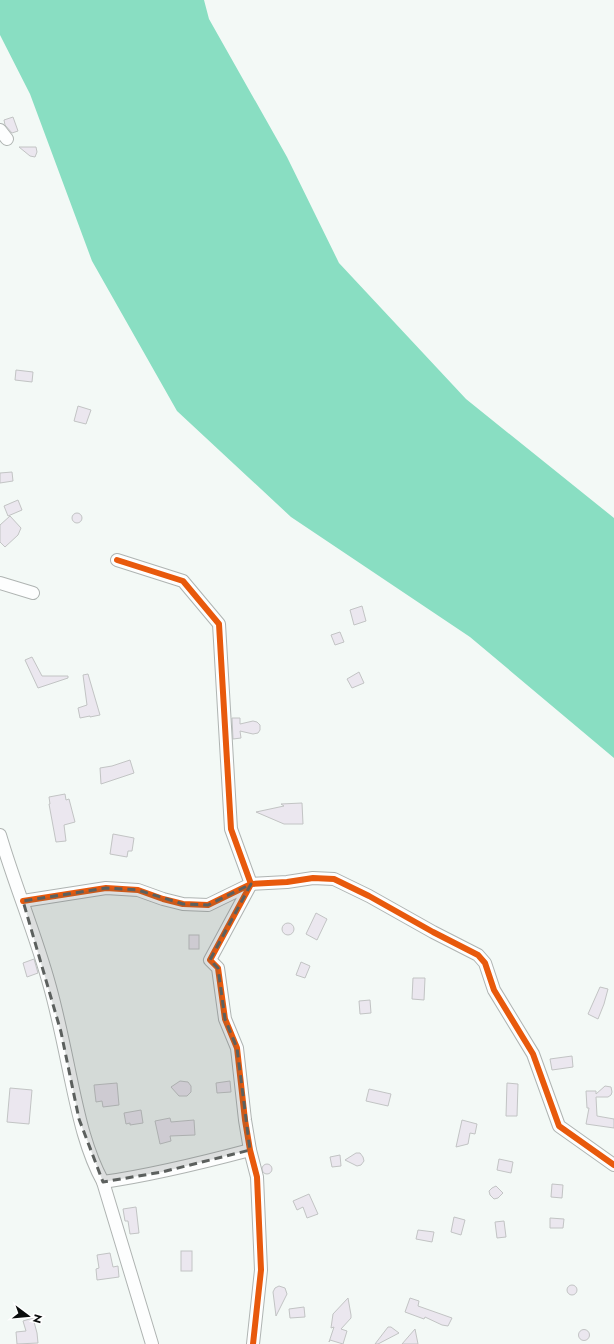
<svg xmlns="http://www.w3.org/2000/svg" width="614" height="1344" viewBox="0 0 614 1344" font-family="Jost,sans-serif">
<style>
.water{fill:#89dec2}
.building{fill:#ebe7ef;stroke:#c2c4c4}
.lines{fill:none;stroke-linecap:round;stroke-linejoin:round}
.minor-casing{stroke:#afb4b2;stroke-width:14}
.minor{stroke:#fdfefe;stroke-width:12}
.cycleway-casing{stroke:#fff;stroke-width:8}
.cycleway{stroke:#e8590c;stroke-width:6}
.marked{fill:#5c605e;fill-opacity:0.2;stroke:#5c605e;stroke-width:3;stroke-dasharray:8 5;stroke-linejoin:round}
</style>
<rect width="100%" height="100%" fill="#f3f9f6"/>
<path class="water" d="M 0,0 L 204,0 L 209,19 L 287,157 L 339,263 L 466,399 L 614,518 L 614,758 L 470,637 L 291,517 L 177,411 L 92,261 L 30,94 L 0,35 Z"/>
<g class="building">
<path d="M 13,117 L 18,131 L 12,133 L 5,125 L 4,120 Z"/>
<path d="M 19,147 L 36,147 L 37,152 L 35,157 L 30,156 Z"/>
<path d="M 16,370 L 33,372 L 32,382 L 15,380 Z"/>
<path d="M 78,406 L 91,410 L 86,424 L 74,421 Z"/>
<path d="M 12,472 L 13,481 L 0,483 L 0,473 Z"/>
<path d="M 18,500 L 22,510 L 8,516 L 4,506 Z"/>
<circle cx="77" cy="518" r="5"/>
<path d="M 10,516 L 21,528 L 18,535 L 5,547 L 0,542 L 0,525 Z"/>
<path d="M 362,606 L 366,621 L 354,625 L 350,610 Z"/>
<path d="M 340,632 L 344,642 L 335,645 L 331,635 Z"/>
<path d="M 32,657 L 42,676 L 68,676 L 68,678 L 38,688 L 25,660 Z"/>
<path d="M 359,672 L 364,683 L 352,688 L 347,679 Z"/>
<path d="M 88,674 L 100,715 L 90,717 L 90,716 L 80,718 L 78,708 L 87,705 L 83,675 Z"/>
<path d="M 232,718 L 240,718 L 240,724 L 253,721 L 257,722 L 260,725 L 260,730 L 258,733 L 253,734 L 240,731 L 241,738 L 233,739 Z"/>
<path d="M 130,760 L 134,773 L 101,784 L 100,768 L 112,766 Z"/>
<path d="M 65,794 L 66,800 L 69,799 L 75,822 L 64,825 L 66,841 L 56,842 L 49,804 L 50,804 L 49,797 Z"/>
<path d="M 302,803 L 303,824 L 284,824 L 256,812 L 284,806 L 281,804 Z"/>
<path d="M 113,834 L 134,838 L 132,851 L 128,851 L 127,857 L 110,854 Z"/>
<path d="M 316,913 L 327,919 L 317,940 L 306,934 Z"/>
<circle cx="288" cy="929" r="6"/>
<rect x="189" y="935" width="10" height="14"/>
<path d="M 34,959 L 38,973 L 27,977 L 23,963 Z"/>
<path d="M 301,962 L 310,966 L 305,978 L 296,975 Z"/>
<path d="M 413,978 L 425,978 L 424,1000 L 412,999 Z"/>
<path d="M 600,987 L 608,989 L 604,1004 L 598,1019 L 588,1014 Z"/>
<path d="M 370,1000 L 371,1013 L 360,1014 L 359,1001 Z"/>
<path d="M 572,1056 L 573,1067 L 552,1070 L 550,1059 Z"/>
<path d="M 180,1081 L 188,1082 L 191,1086 L 191,1092 L 187,1096 L 179,1096 L 171,1087 Z"/>
<path d="M 230,1081 L 231,1092 L 217,1093 L 216,1083 Z"/>
<path d="M 117,1083 L 119,1105 L 103,1107 L 102,1101 L 96,1102 L 94,1085 Z"/>
<path d="M 507,1083 L 518,1084 L 517,1116 L 506,1116 Z"/>
<path d="M 605,1086 L 611,1087 L 612,1092 L 611,1095 L 608,1097 L 596,1097 L 597,1116 L 614,1119 L 614,1128 L 586,1124 L 589,1108 L 587,1108 L 586,1091 L 596,1091 L 596,1094 Z"/>
<path d="M 10,1088 L 32,1090 L 29,1124 L 7,1122 Z"/>
<path d="M 369,1089 L 391,1094 L 388,1106 L 366,1101 Z"/>
<path d="M 141,1110 L 143,1123 L 130,1125 L 130,1123 L 126,1124 L 124,1113 Z"/>
<path d="M 170,1118 L 171,1122 L 194,1120 L 195,1135 L 170,1136 L 171,1141 L 160,1144 L 155,1121 Z"/>
<path d="M 462,1120 L 477,1124 L 475,1134 L 470,1133 L 468,1144 L 456,1147 Z"/>
<path d="M 356,1153 L 360,1153 L 363,1157 L 364,1161 L 361,1165 L 357,1166 L 345,1160 Z"/>
<path d="M 340,1155 L 341,1166 L 332,1167 L 330,1157 Z"/>
<path d="M 499,1159 L 513,1162 L 511,1173 L 497,1170 Z"/>
<circle cx="267" cy="1169" r="5"/>
<path d="M 552,1184 L 563,1185 L 562,1198 L 551,1197 Z"/>
<path d="M 496,1186 L 503,1193 L 498,1198 L 494,1199 L 490,1195 L 489,1191 L 492,1188 Z"/>
<path d="M 309,1194 L 318,1214 L 307,1218 L 303,1207 L 297,1210 L 293,1201 Z"/>
<path d="M 136,1207 L 139,1233 L 130,1234 L 128,1221 L 125,1221 L 123,1209 Z"/>
<path d="M 454,1217 L 465,1220 L 461,1235 L 451,1232 Z"/>
<path d="M 550,1218 L 564,1219 L 563,1228 L 550,1228 Z"/>
<path d="M 504,1221 L 506,1237 L 497,1238 L 495,1222 Z"/>
<path d="M 418,1230 L 434,1232 L 432,1242 L 416,1239 Z"/>
<rect x="181" y="1251" width="11" height="20"/>
<path d="M 110,1253 L 113,1267 L 118,1266 L 119,1277 L 97,1280 L 96,1269 L 99,1268 L 97,1255 Z"/>
<circle cx="572" cy="1290" r="5"/>
<path d="M 279,1286 L 285,1288 L 287,1294 L 276,1316 L 273,1292 L 275,1288 Z"/>
<path d="M 348,1298 L 351,1315 L 351,1318 L 341,1329 L 347,1331 L 343,1344 L 330,1340 L 329,1342 L 334,1327 L 331,1328 L 333,1314 Z"/>
<path d="M 410,1298 L 419,1301 L 418,1306 L 452,1318 L 448,1326 L 442,1325 L 425,1317 L 424,1319 L 405,1312 Z"/>
<path d="M 304,1307 L 305,1317 L 290,1318 L 289,1309 Z"/>
<path d="M 33,1318 L 37,1333 L 38,1343 L 17,1344 L 16,1332 L 26,1331 L 23,1321 Z"/>
<path d="M 388,1327 L 391,1327 L 399,1333 L 378,1344 L 375,1344 Z"/>
<path d="M 415,1329 L 418,1344 L 402,1344 Z"/>
<circle cx="584" cy="1335" r="5.5"/>
</g>
<g class="lines">
<g class="minor-casing">
<g id="minor">
<path d="M 0,130 L 7,139"/>
<path d="M 117,560 L 183,581 L 219,624 L 231,829 L 251,884 L 210,960 L 218,968 L 225,1019 L 237,1048 L 245,1120 L 250,1150 L 257,1177 L 261,1270 L 253,1344"/>
<path d="M 0,583 L 33,593"/>
<path d="M 0,835 C 15,886 36,935 50,987 C 58,1016 64,1046 70,1075 C 78,1112 85,1149 103,1182 L 152,1344"/>
<path d="M 23,901 L 106,888 L 138,890 L 163,899 L 183,904 L 208,905 L 251,884 L 287,882 L 313,878 L 334,879 L 369,896 L 433,932 L 478,955 L 485,963 L 494,990 L 533,1054 L 559,1126 L 614,1165"/>
<path d="M 103,1182 C 153,1175 201,1163 250,1150"/>
</g>
</g>
<use href="#minor" class="minor"/>
<g class="cycleway-casing">
<g id="cycleway">
<path d="M 117,560 L 183,581 L 219,624 L 231,829 L 251,884 L 210,960 L 218,968 L 225,1019 L 237,1048 L 245,1120 L 250,1150 L 257,1177 L 261,1270 L 253,1344"/>
<path d="M 23,901 L 106,888 L 138,890 L 163,899 L 183,904 L 208,905 L 251,884 L 287,882 L 313,878 L 334,879 L 369,896 L 433,932 L 478,955 L 485,963 L 494,990 L 533,1054 L 559,1126 L 614,1165"/>
</g>
</g>
<use href="#cycleway" class="cycleway"/>
</g>
<path class="marked" d="M 251,884 L 210,960 L 218,968 L 225,1019 L 237,1048 L 250,1150 L 162,1172 L 103,1182 L 79,1119 L 61,1032 L 23,901 L 106,888 L 138,890 L 183,904 L 208,905 Z"/>
<g transform="translate(28 1316) rotate(106)" stroke="#ffffff" stroke-width="3" paint-order="stroke">
<path d="M0-3L7 15L0 10L-7 15Z" fill="#0a0d0c"/>
<text y="-6" font-size="11" font-weight="bold" text-anchor="middle" fill="#0a0d0c">N</text>
</g>
</svg>
